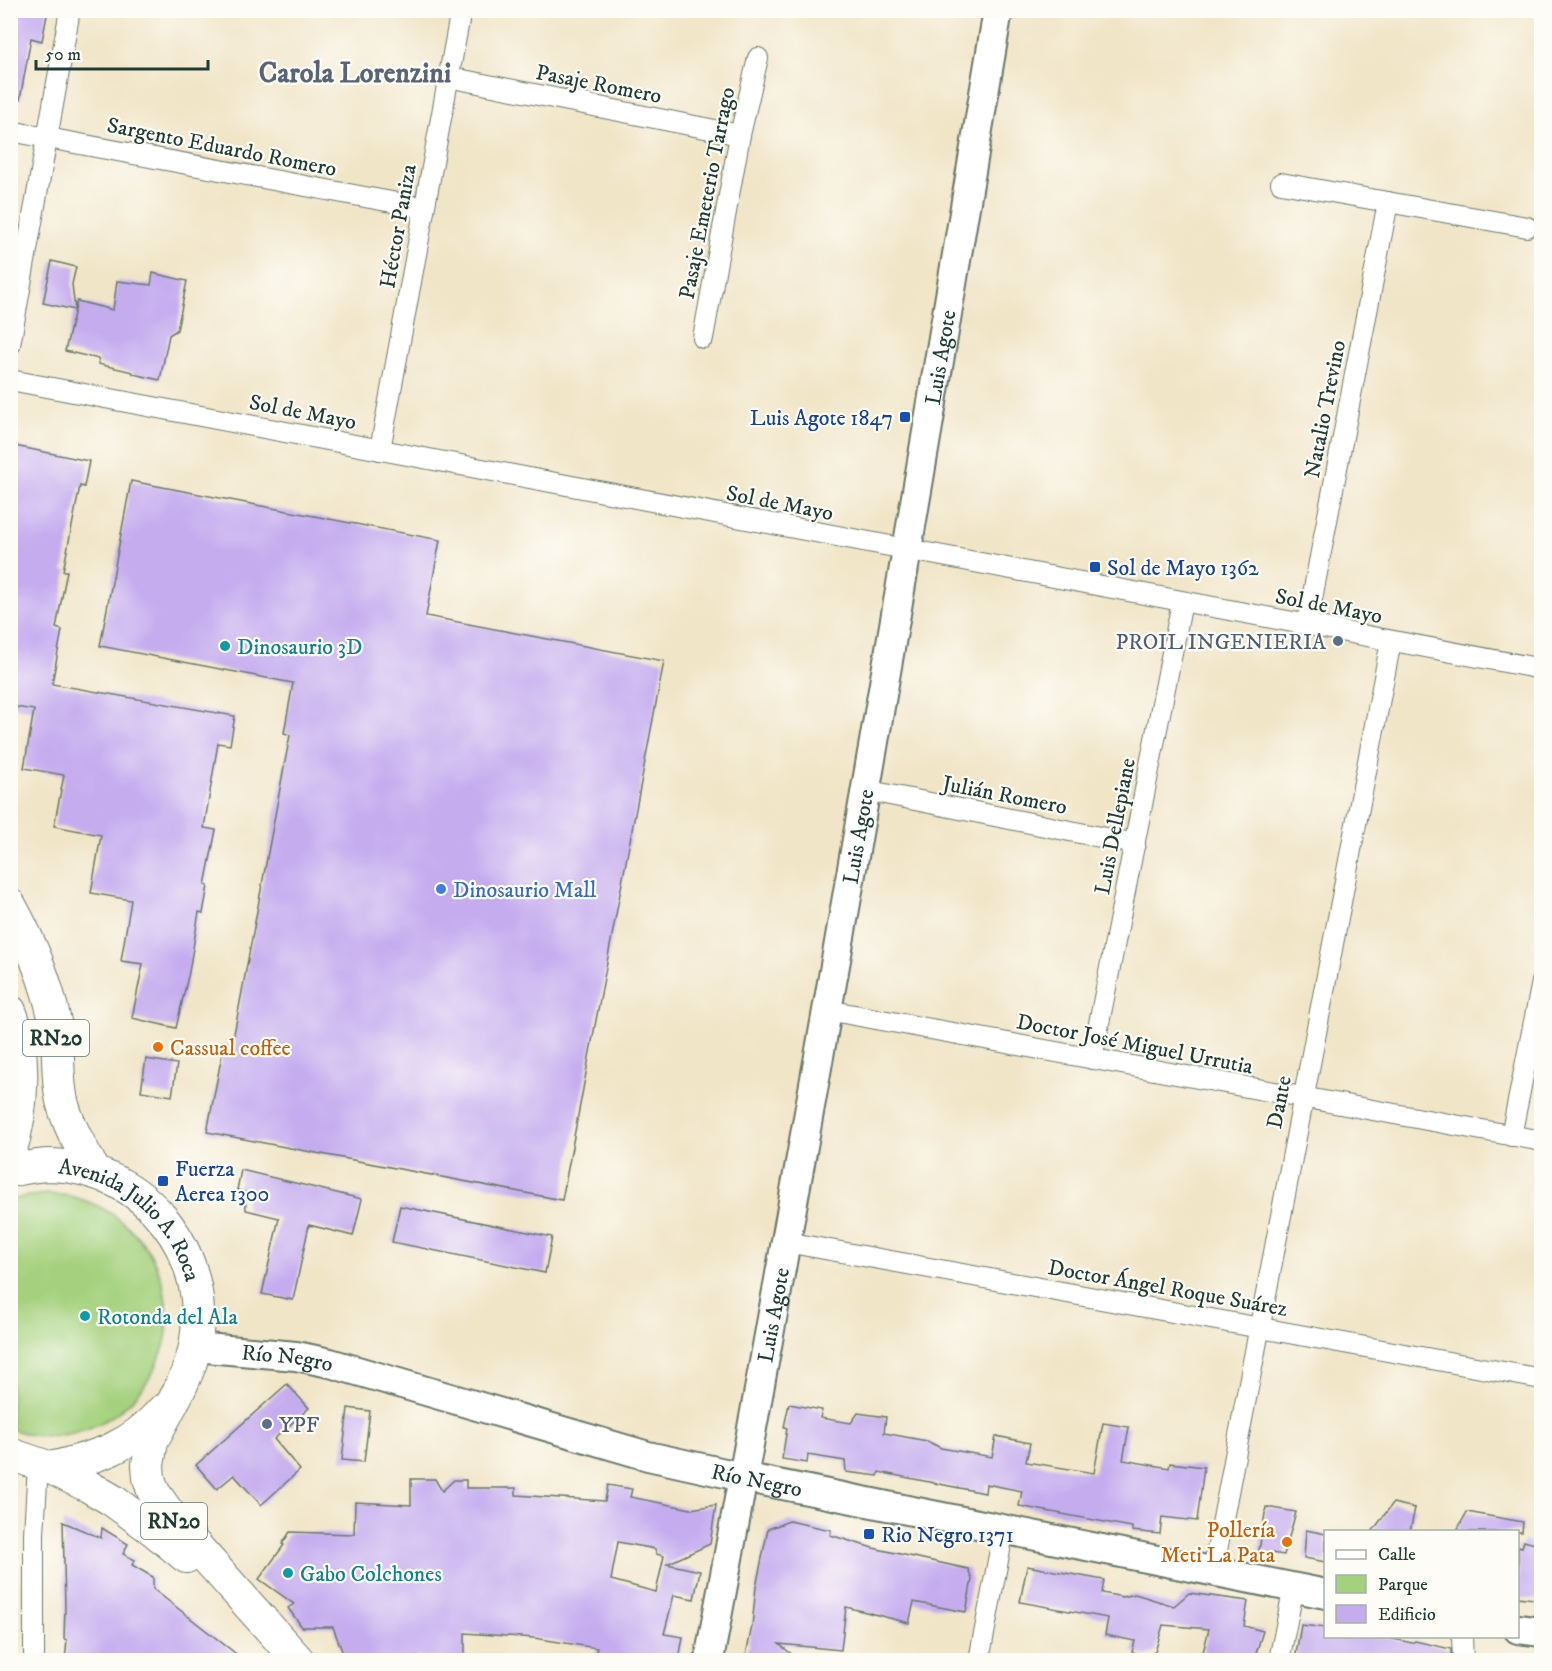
<svg xmlns="http://www.w3.org/2000/svg" width="1552" height="1671" viewBox="0 0 1552 1671" font-family="'IM FELL DW Pica',serif">
<style>
.green{fill:#a5d17e;stroke:#628759;stroke-width:1.5}
.building{fill:#c5acef;fill-rule:evenodd}
.lines{fill:none;stroke-linecap:round;stroke-linejoin:round}
.street-casing{stroke:#687868;stroke-width:22}
.secondary-casing{stroke:#687868;stroke-width:32}
.primary-casing{stroke:#687868;stroke-width:34}
.street{stroke:#fff;stroke-width:20}
.secondary{stroke:#fff;stroke-width:28}
.primary{stroke:#fff;stroke-width:32}
.transit-dot{fill:#1a4fb4;stroke:#fdfcf7;stroke-width:2}
.service-dot{fill:#5c6f8a;stroke:#fdfcf7;stroke-width:2}
.culture-dot{fill:#0f9aa8;stroke:#fdfcf7;stroke-width:2}
.shop-dot{fill:#3f7fe0;stroke:#fdfcf7;stroke-width:2}
.food-dot{fill:#e8710a;stroke:#fdfcf7;stroke-width:2}
.labels{text-anchor:middle;stroke-width:4.5;stroke-linejoin:round;paint-order:stroke}
.shield{fill:#fdfcf7;stroke:#62766e;stroke-width:1.5}
.shield-label{font-size:21px;font-weight:bold;fill:#1f3d34}
.street-label{font-size:22px;fill:#1f3d34;stroke:#fdfcf7}
.transit-label{font-size:22px;fill:#164399;stroke:#fdfcf7;text-anchor:start}
.service-label{font-size:22px;fill:#4e5e75;stroke:#fdfcf7;text-anchor:end}
.culture-label{font-size:22px;fill:#0d838f;stroke:#fdfcf7;text-anchor:start}
.shop-label{font-size:22px;fill:#366cbe;stroke:#fdfcf7;text-anchor:start}
.food-label{font-size:22px;fill:#c56008;stroke:#fdfcf7;text-anchor:start}
.district-label{font-size:28px;font-weight:bold;fill:#596475;stroke:#fdfcf7}
</style>
<rect width="100%" height="100%" fill="#fdfcf7"/>
<filter id="ink" filterUnits="userSpaceOnUse"><feTurbulence type="fractalNoise" baseFrequency=".0167" numOctaves="2"/><feDisplacementMap in="SourceGraphic" scale="12" xChannelSelector="R" yChannelSelector="G"/><feConvolveMatrix kernelMatrix="1 2 1 2 8 2 1 2 1" color-interpolation-filters="sRGB"/></filter>
<filter id="wash" filterUnits="userSpaceOnUse"><feTurbulence type="fractalNoise" baseFrequency=".008" numOctaves="4" result="noise"/><feDisplacementMap in="SourceGraphic" scale="24" xChannelSelector="R" yChannelSelector="G"/><feGaussianBlur stdDeviation="1.35" result="paint"/><feColorMatrix in="noise" values="0 0 0 0 0 0 0 0 0 0 0 0 0 0 0 0 0 1.4 0 .05"/><feComposite in="paint" operator="in"/></filter>
<g filter="url(#wash)">
<rect width="100%" height="100%" fill="#f1e5c8"/>
<g class="green">
<path d="M 1541,530 L 1541,569 L 1534,567 Z"/>
<path d="M 47,1194 C 56,1195 66,1195 74,1197 C 121,1210 157,1247 165,1295 C 168,1312 169,1333 163,1349 C 144,1406 92,1441 33,1435 C 25,1434 18,1431 11,1429 L 11,1201 L 22,1197 Z"/>
</g>
<g id="blocks">
<g class="building">
<path d="M 10,10 L 48,10 L 42,41 L 31,38 L 20,100 L 10,99 Z"/>
<path d="M 52,261 L 76,267 L 72,284 L 75,310 L 43,303 Z"/>
<path d="M 153,273 L 187,281 L 177,330 L 169,335 L 160,380 L 133,374 L 133,372 L 98,364 L 99,359 L 65,351 L 77,301 L 113,310 L 117,281 L 151,285 Z"/>
<path d="M 10,445 L 89,461 L 84,487 L 80,486 L 63,571 L 67,571 L 56,628 L 62,630 L 52,684 L 235,716 L 230,745 L 218,743 L 204,828 L 216,830 L 205,885 L 208,886 L 203,913 L 199,912 L 189,972 L 176,1028 L 132,1018 L 143,964 L 121,961 L 131,900 L 91,893 L 101,835 L 54,826 L 64,775 L 24,768 L 34,710 L 10,706 Z"/>
<path d="M 131,481 L 440,540 L 426,616 L 664,661 L 562,1200 L 207,1132 L 224,1044 L 232,1045 L 290,735 L 284,733 L 293,683 L 100,646 Z"/>
<path d="M 146,1059 L 177,1064 L 172,1096 L 141,1091 Z"/>
<path d="M 241,1170 L 362,1199 L 353,1236 L 309,1225 L 293,1300 L 262,1294 L 279,1218 L 246,1210 L 245,1192 L 237,1190 Z"/>
<path d="M 400,1206 L 552,1237 L 545,1273 L 392,1242 Z"/>
<path d="M 287,1384 L 309,1408 L 274,1439 L 300,1470 L 261,1505 L 234,1475 L 217,1489 L 196,1465 Z"/>
<path d="M 789,1404 L 822,1410 L 820,1418 L 851,1423 L 858,1413 L 886,1417 L 884,1433 L 927,1441 L 941,1448 L 992,1457 L 996,1436 L 1030,1443 L 1026,1462 L 1094,1473 L 1103,1423 L 1129,1427 L 1123,1460 L 1169,1468 L 1170,1463 L 1204,1467 L 1197,1521 L 1162,1517 L 1160,1534 L 1132,1531 L 1132,1527 L 1019,1506 L 1022,1491 L 986,1484 L 985,1493 L 879,1472 L 878,1476 L 846,1472 L 845,1461 L 808,1455 L 807,1463 L 782,1459 L 787,1428 L 784,1427 Z"/>
<path d="M 348,1408 L 370,1411 L 364,1462 L 342,1460 Z"/>
<path d="M 411,1479 L 435,1479 L 442,1491 L 454,1480 L 466,1480 L 466,1488 L 516,1488 L 516,1495 L 605,1501 L 608,1485 L 632,1489 L 630,1497 L 691,1509 L 716,1505 L 710,1544 L 667,1564 L 700,1571 L 694,1599 L 674,1595 L 664,1634 L 683,1637 L 679,1660 L 594,1660 L 597,1648 L 534,1638 L 465,1633 L 465,1660 L 445,1660 L 441,1658 L 416,1657 L 416,1660 L 349,1660 L 342,1651 L 333,1627 L 302,1627 L 288,1608 L 294,1604 L 259,1579 L 284,1545 L 282,1544 L 290,1532 L 354,1534 L 355,1502 L 411,1505 ZM 618,1542 L 655,1549 L 656,1554 L 664,1556 L 656,1592 L 611,1580 Z"/>
<path d="M 1393,1503 L 1415,1508 L 1410,1532 L 1372,1532 Z"/>
<path d="M 1266,1507 L 1296,1512 L 1284,1555 L 1259,1551 Z"/>
<path d="M 1467,1512 L 1523,1522 L 1522,1532 L 1456,1532 Z"/>
<path d="M 789,1521 L 831,1530 L 830,1535 L 873,1548 L 968,1569 L 972,1579 L 966,1612 L 914,1602 L 909,1623 L 846,1607 L 841,1650 L 779,1644 L 799,1660 L 745,1660 L 752,1626 L 756,1587 L 768,1529 Z"/>
<path d="M 63,1522 L 101,1538 L 102,1528 L 128,1544 L 123,1554 L 135,1560 L 132,1565 L 153,1577 L 153,1589 L 244,1660 L 65,1660 L 67,1640 L 64,1639 L 65,1607 Z"/>
<path d="M 1306,1530 L 1326,1534 L 1326,1562 L 1304,1558 Z"/>
<path d="M 1524,1541 L 1542,1546 L 1542,1600 L 1518,1597 L 1518,1546 L 1522,1547 Z"/>
<path d="M 1027,1566 L 1104,1580 L 1102,1593 L 1123,1597 L 1135,1594 L 1174,1606 L 1189,1593 L 1248,1601 L 1244,1626 L 1263,1631 L 1254,1660 L 1201,1660 L 1209,1629 L 1163,1625 L 1155,1652 L 1146,1656 L 1132,1652 L 1135,1641 L 1105,1635 L 1108,1618 L 1020,1602 Z"/>
<path d="M 1301,1625 L 1326,1628 L 1326,1636 L 1380,1636 L 1412,1643 L 1415,1641 L 1451,1649 L 1451,1660 L 1295,1660 Z"/>
</g>
</g>
</g>
<g filter="url(#ink)">
<use href="#blocks" fill-opacity="0" stroke="#687868" stroke-width="1.5"/>
<g class="lines">
<g class="street-casing">
<g id="street">
<path d="M 448,77 L 740,135"/>
<path d="M 10,131 L 424,208"/>
<path d="M 1281,183 L 1527,227"/>
<path d="M 703,338 L 740,135 L 758,58"/>
<path d="M 10,345 L 70,10"/>
<path d="M 10,380 L 1542,669"/>
<path d="M 380,450 L 461,10"/>
<path d="M 1307,625 L 1388,202"/>
<path d="M 865,790 L 1135,844"/>
<path d="M 827,1010 L 1542,1141"/>
<path d="M 1092,1059 L 1182,602"/>
<path d="M 1511,1136 L 1542,982"/>
<path d="M 786,1242 L 1542,1379"/>
<path d="M 1213,1571 L 1391,641"/>
<path d="M 1462,1636 L 1463,1660"/>
<path d="M 34,1660 L 34,1534 L 38,1464"/>
<path d="M 979,1660 L 1004,1529"/>
<path d="M 1279,1660 L 1294,1587"/>
</g>
</g>
<g class="secondary-casing">
<g id="secondary">
<path id="s1" d="M 195,1347 L 296,1356 L 330,1363 L 648,1456 L 743,1477 L 1326,1594"/>
<path d="M 1518,1629 L 1542,1632"/>
<path id="s2" d="M 709,1660 C 812,1112 906,561 998,10"/>
</g>
</g>
<g class="primary-casing">
<g id="primary">
<path d="M 10,905 C 30,941 47,982 55,1022 C 60,1048 56,1075 62,1101 C 68,1126 82,1149 95,1172"/>
<path d="M 10,1011 C 27,1051 23,1113 10,1153"/>
<path id="s3" d="M 10,1171 C 24,1168 37,1165 51,1165 C 146,1168 213,1254 195,1346 C 190,1376 166,1414 152,1441 L 148,1465 L 149,1478 L 153,1491 L 177,1525 L 298,1660"/>
<path d="M 10,1454 L 51,1468 L 88,1486 L 112,1500 L 152,1529 L 186,1557"/>
<path d="M 51,1468 C 96,1457 130,1448 162,1411"/>
</g>
</g>
<use href="#street" class="street"/>
<use href="#secondary" class="secondary"/>
<use href="#primary" class="primary"/>
</g>
</g>
<g class="transit-dot">
<rect x="899" y="411" width="12" height="12" rx="3"/>
<rect x="1089" y="561" width="12" height="12" rx="3"/>
<rect x="157" y="1175" width="12" height="12" rx="3"/>
<rect x="863" y="1528" width="12" height="12" rx="3"/>
</g>
<g class="service-dot">
<circle cx="1338" cy="641" r="6"/>
<circle cx="267" cy="1424" r="6"/>
</g>
<g class="culture-dot">
<circle cx="225" cy="646" r="6"/>
<circle cx="85" cy="1316" r="6"/>
<circle cx="288" cy="1573" r="6"/>
</g>
<circle class="shop-dot" cx="441" cy="889" r="6"/>
<g class="food-dot">
<circle cx="158" cy="1047" r="6"/>
<circle cx="1287" cy="1542" r="6"/>
</g>
<g class="labels">
<g class="shield">
<rect x="23" y="1020" width="66" height="36" rx="4.5"/>
<rect x="141" y="1503" width="66" height="36" rx="4.5"/>
</g>
<g class="shield-label">
<text x="56" y="1045">RN20</text>
<text x="174" y="1528">RN20</text>
</g>
<g class="street-label">
<text transform="translate(599 83) rotate(11)" y="8">Pasaje Romero</text>
<text transform="translate(222 146) rotate(11)" y="8">Sargento Eduardo Romero</text>
<text transform="translate(706 193) rotate(-79)" y="8">Pasaje Emeterio Tarrago</text>
<text transform="translate(397 226) rotate(-80)" y="8">Héctor Paniza</text>
<text dy="8" stroke="none"><textPath href="#s2" startOffset="1323">Luis Agote</textPath></text>
<text transform="translate(1324 409) rotate(-79)" y="8">Natalio Trevino</text>
<text transform="translate(303 411) rotate(11)" y="8">Sol de Mayo</text>
<text transform="translate(780 502) rotate(11)" y="8">Sol de Mayo</text>
<text transform="translate(1329 605) rotate(11)" y="8">Sol de Mayo</text>
<text transform="translate(1005 794) rotate(11)" y="8">Julián Romero</text>
<text transform="translate(1114 826) rotate(-79)" y="8">Luis Dellepiane</text>
<text dy="8" stroke="none"><textPath href="#s2" startOffset="837">Luis Agote</textPath></text>
<text transform="translate(1135 1043) rotate(11)" y="8">Doctor José Miguel Urrutia</text>
<text transform="translate(1278 1102) rotate(-79)" y="8">Dante</text>
<text dy="8" stroke="none"><textPath href="#s3" startOffset="144">Avenida Julio A. Roca</textPath></text>
<text transform="translate(1168 1287) rotate(10)" y="8">Doctor Ángel Roque Suárez</text>
<text dy="8" stroke="none"><textPath href="#s2" startOffset="351">Luis Agote</textPath></text>
<text dy="8" stroke="none"><textPath href="#s1" startOffset="93">Río Negro</textPath></text>
<text dy="8" stroke="none"><textPath href="#s1" startOffset="579">Río Negro</textPath></text>
</g>
<g class="transit-label">
<text x="893" y="425" text-anchor="end">Luis Agote 1847</text>
<text x="1107" y="575">Sol de Mayo 1362</text>
<text x="175" y="1176">Fuerza<tspan x="175" dy="25">Aerea 1300</tspan></text>
<text x="881" y="1542">Rio Negro 1371</text>
</g>
<g class="service-label">
<text x="1326" y="649">PROIL INGENIERIA</text>
<text x="279" y="1432" text-anchor="start">YPF</text>
</g>
<g class="culture-label">
<text x="237" y="654">Dinosaurio 3D</text>
<text x="97" y="1324">Rotonda del Ala</text>
<text x="300" y="1581">Gabo Colchones</text>
</g>
<g class="shop-label">
<text x="453" y="897">Dinosaurio Mall</text>
</g>
<g class="food-label">
<text x="170" y="1055">Cassual coffee</text>
<text x="1275" y="1537" text-anchor="end">Pollería<tspan x="1275" dy="25">Meti La Pata</tspan></text>
</g>
<g class="district-label">
<text x="355" y="82">Carola Lorenzini</text>
</g>
</g>
<rect width="1552" height="1671" fill="none" stroke="#fdfcf7" stroke-width="36"/>
<rect x="1324" y="1530" width="195" height="108" fill="#fdfcf7" stroke="#a4b0a9" stroke-width="1.5"/>
<rect x="1336" y="1550" width="30" height="9" fill="#ffffff" stroke="#a4b0a9" stroke-width="1.5"/>
<text x="1378" y="1560" font-size="18" fill="#1f3d34">Calle</text>
<rect x="1336" y="1575" width="30" height="18" fill="#a5d17e" stroke="#a4b0a9" stroke-width="1.5"/>
<text x="1378" y="1590" font-size="18" fill="#1f3d34">Parque</text>
<rect x="1336" y="1605" width="30" height="18" fill="#c5acef" stroke="#a4b0a9" stroke-width="1.5"/>
<text x="1378" y="1620" font-size="18" fill="#1f3d34">Edificio</text>
<path d="M36 60v9h172v-9" fill="none" stroke="#1f3d34" stroke-width="3"/>
<text x="45" y="60" font-size="18" fill="#1f3d34" stroke="#fdfcf7" stroke-width="4.5" paint-order="stroke">50 m</text>
</svg>
